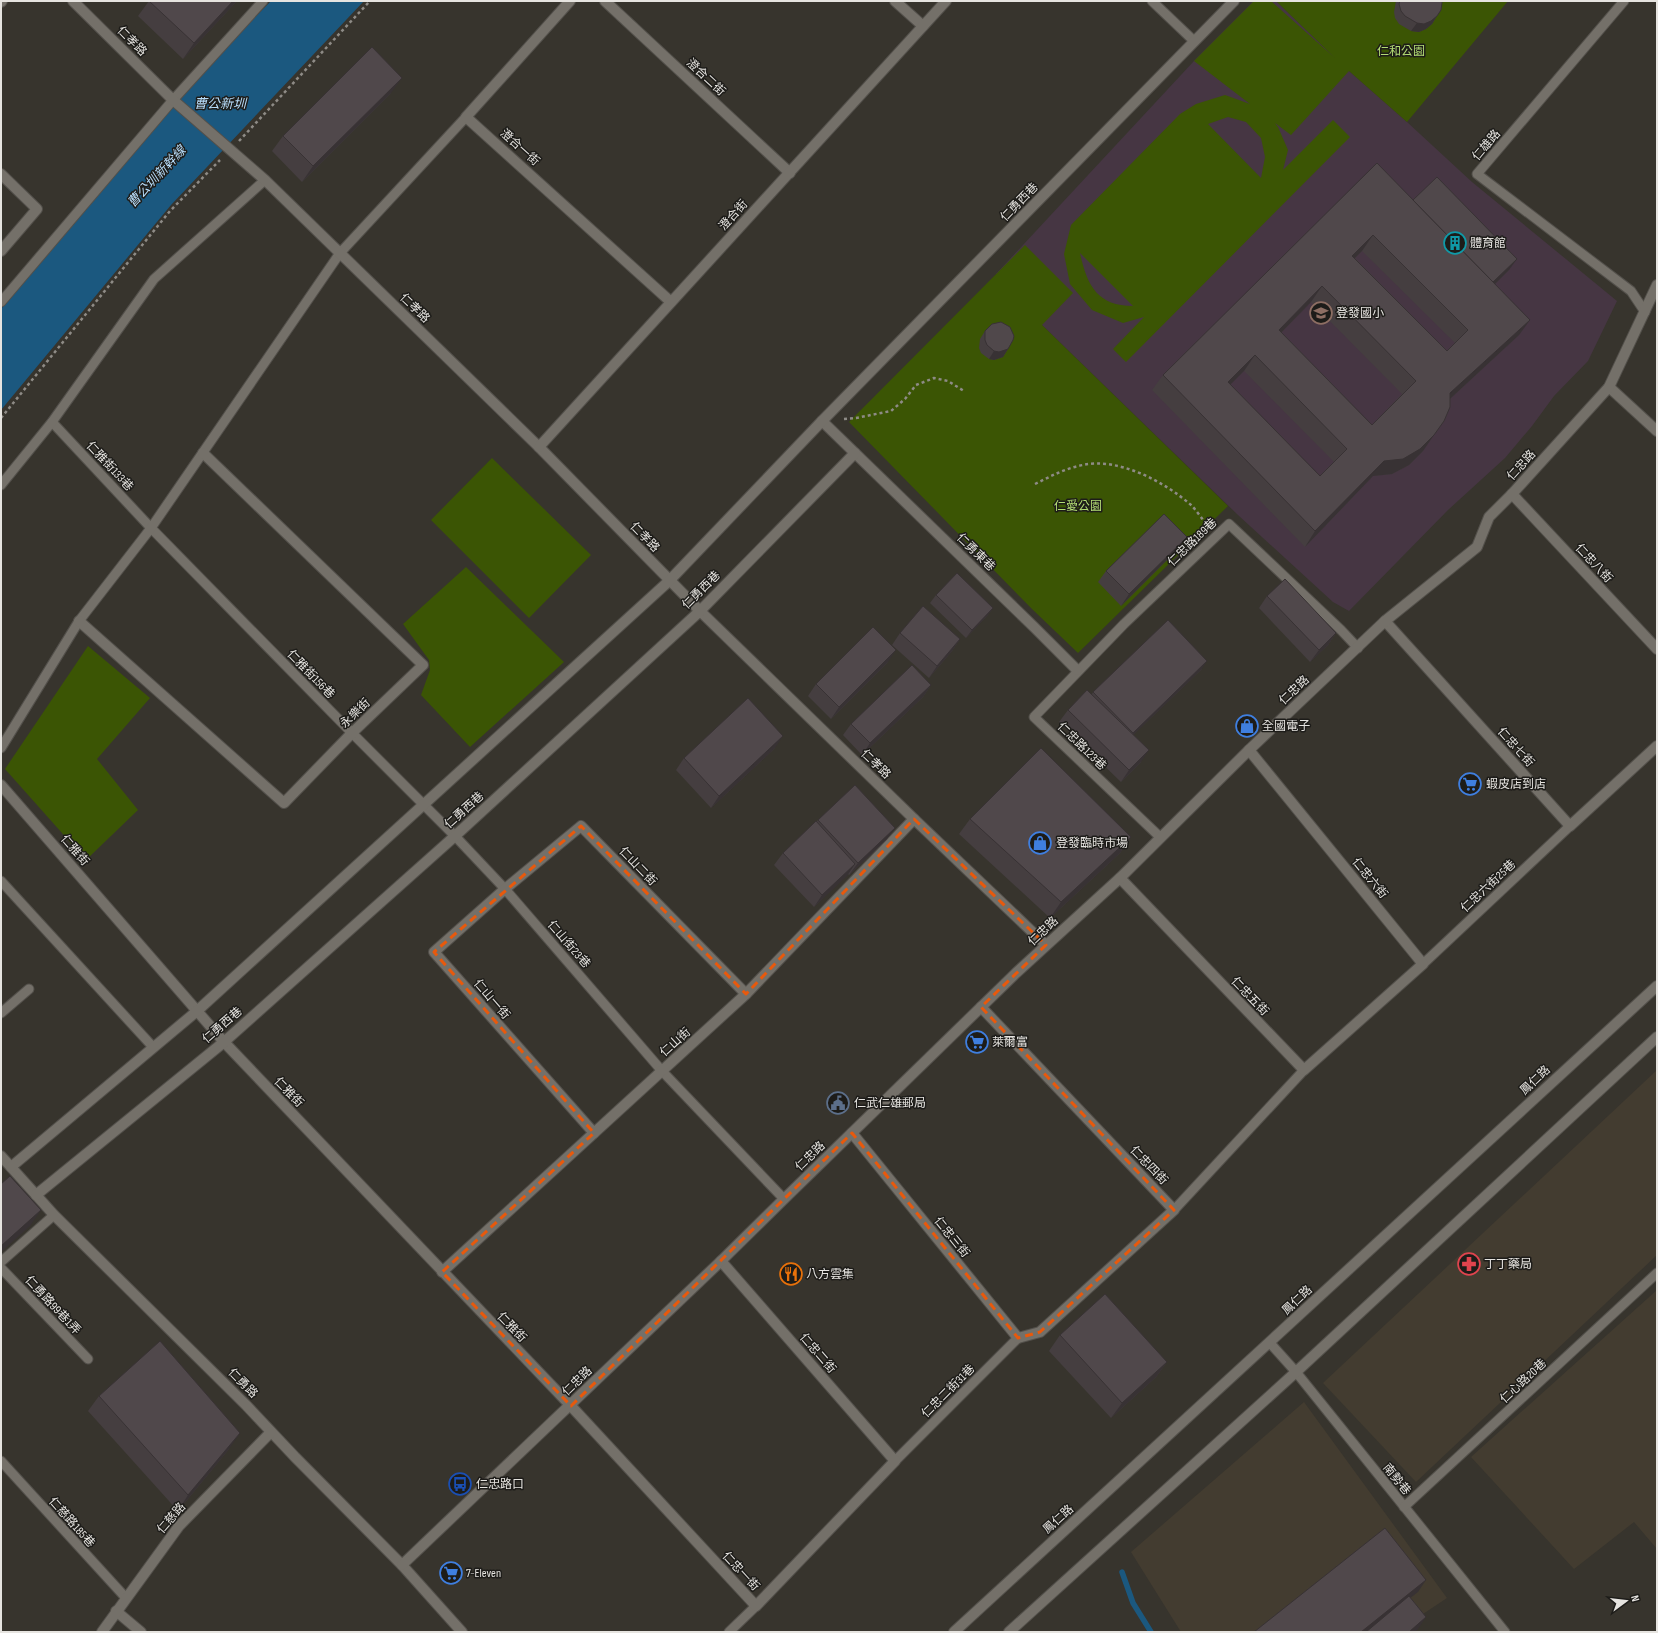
<svg xmlns="http://www.w3.org/2000/svg" width="1658" height="1633" viewBox="0 0 1658 1633" font-family="'Sofia Sans Condensed','Noto Sans TC',sans-serif">
<style>
.built{fill:#433c30}
.education{fill:#463643}
.green{fill:#3b5504;fill-rule:evenodd}
.water{fill:#1b587f}
.lines{fill:none;stroke-linecap:round;stroke-linejoin:round}
.stream{stroke:#1b587f;stroke-width:5.5}
.lane-casing{stroke:#53504b;stroke-width:11}
.street-casing{stroke:#53504b;stroke-width:12}
.secondary-casing{stroke:#53504b;stroke-width:12}
.path{stroke:#8e8b86;stroke-width:2.5;stroke-dasharray:3 3;stroke-linecap:butt}
.lane{stroke:#747069;stroke-width:9}
.street{stroke:#747069;stroke-width:10}
.secondary{stroke:#747069;stroke-width:10}
.wall{fill:#453e40;fill-rule:evenodd}
.shaded-wall{fill:#383234}
.building{fill:#50484b;stroke:#383234;fill-rule:evenodd}
.marked{fill:none;stroke:#e8590c;stroke-width:3;stroke-dasharray:8 5;stroke-linejoin:round}
.labels{text-anchor:middle;stroke-width:3;stroke-linejoin:round;paint-order:stroke}
.street-label{font-size:12px;fill:#e6e4e0;stroke:#1d1c19}
.park-label{font-size:12px;fill:#b3dc74;stroke:#1d1c19}
.poi-label{font-size:12px;fill:#e6e4e0;stroke:#1d1c19;text-anchor:start}
.water-label{font-size:13px;font-style:italic;fill:#b7dcf9;stroke:#1d1c19}
</style>
<rect width="100%" height="100%" fill="#37342d"/>
<g class="built">
<path d="M 1657,1070 L 1657,1255 L 1416,1482 L 1323,1383 Z"/>
<path d="M 1657,1290 L 1657,1549 L 1634,1522 L 1574,1569 L 1471,1457 Z"/>
<path d="M 1304,1402 L 1447,1598 L 1396,1632 L 1181,1632 L 1131,1552 Z"/>
</g>
<path class="education" d="M 1254,1 L 1276,1 L 1349,71 L 1407,122 L 1472,182 L 1617,301 L 1588,361 L 1554,396 L 1532,426 L 1505,458 L 1448,510 L 1349,611 L 1333,602 L 1238,515 L 1042,325 L 996,274 L 1194,61 Z"/>
<g class="green">
<path d="M 1254,1 L 1271,1 L 1335,58 L 1276,1 L 1508,1 L 1407,122 L 1349,71 L 1291,135 L 1275,123 L 1278,127 L 1288,150 L 1283,170 L 1333,120 L 1350,137 L 1126,362 L 1113,349 L 1144,317 L 1123,323 L 1092,310 L 1070,284 L 1064,254 L 1071,225 L 1180,114 L 1196,104 L 1225,95 L 1250,104 L 1194,61 ZM 1228,117 L 1246,122 L 1261,138 L 1265,157 L 1261,178 L 1208,124 ZM 1080,253 L 1133,306 C 1098,306 1087,286 1080,253 Z"/>
<path d="M 1025,245 L 1073,293 L 1042,325 L 1228,506 L 1078,653 L 1032,609 L 849,422 Z"/>
<path d="M 492,458 L 591,555 L 529,618 L 431,520 Z"/>
<path d="M 466,567 L 564,662 L 470,747 L 421,695 L 430,670 L 429,660 L 403,624 Z"/>
<path d="M 88,646 L 150,698 L 97,759 L 138,810 L 86,860 L 5,769 Z"/>
</g>
<path class="water" d="M 271,1 L 364,1 L 171,205 L 1,410 L 1,309 L 173,100 Z"/>
<g class="lines">
<path class="stream" d="M 1122,1572 L 1133,1603 L 1151,1632"/>
<g class="lane-casing">
<g id="lane">
<path d="M 1152,1 L 1194,41"/>
<path d="M 1624,1 L 1477,174 L 1631,291 L 1645,312"/>
<path d="M 1,302 L 173,100 L 263,1"/>
<path d="M 52,422 L 151,528 L 352,733 L 455,836 L 505,889 L 662,1071 L 784,1199"/>
<path d="M 1,485 L 52,422 L 154,279 L 265,180"/>
<path d="M 1,748 L 79,621 L 151,528 L 340,253 L 466,117"/>
<path d="M 1160,837 L 1034,717 L 1124,624 L 1229,524 L 1341,630 L 1358,648"/>
<path d="M 1,881 L 153,1047"/>
<path d="M 1423,964 L 1570,826"/>
<path d="M 1,1013 L 29,989"/>
<path d="M 1174,1210 L 1304,1070"/>
<path d="M 1,1262 L 54,1215"/>
<path d="M 1,1268 L 88,1359"/>
<path d="M 1270,1343 L 1296,1372 L 1505,1632"/>
<path d="M 1,1461 L 126,1598"/>
<path d="M 895,1461 L 1018,1338"/>
<path d="M 1404,1507 L 1657,1273"/>
<path d="M 729,1632 L 756,1606"/>
</g>
</g>
<g class="street-casing">
<g id="street">
<path d="M 73,1 L 173,100 L 265,180 L 539,447 L 700,611 L 914,819 L 1046,945"/>
<path d="M 570,1 L 466,117 L 671,302"/>
<path d="M 605,1 L 790,173"/>
<path d="M 895,1 L 923,26"/>
<path d="M 1,2 L 2,1"/>
<path d="M 1,174 L 37,209 L 1,251"/>
<path d="M 1609,387 L 1657,431"/>
<path d="M 822,421 L 1034,627 L 1077,670"/>
<path d="M 539,447 L 946,1"/>
<path d="M 1512,494 L 1657,649"/>
<path d="M 79,621 L 284,803 L 352,733 L 423,665 L 203,453"/>
<path d="M 1385,621 L 1570,826 L 1657,746"/>
<path d="M 1,785 L 224,1042 L 571,1406 L 756,1606 L 895,1461 L 721,1261"/>
<path d="M 1120,878 L 1304,1070 L 1423,964 L 1249,750"/>
<path d="M 594,1133 L 434,952 L 505,889 L 581,826 L 746,994"/>
<path d="M 852,1133 L 1018,1338 L 1040,1332 L 1174,1210 L 981,1007"/>
<path d="M 1,1156 L 54,1215 L 246,1405 L 295,1457 L 402,1565 L 462,1632"/>
<path d="M 11,1167 L 197,1011 L 669,581 L 822,421 L 1234,1"/>
<path d="M 36,1195 L 224,1042 L 455,836 L 700,611 L 855,453"/>
<path d="M 442,1272 L 746,994 L 914,819"/>
<path d="M 402,1565 L 721,1261 L 784,1199 L 1016,973 L 1120,878 L 1249,750 L 1385,621 L 1477,547 L 1489,517 L 1512,494 L 1609,387 L 1657,285"/>
<path d="M 116,1611 L 141,1632"/>
<path d="M 102,1632 L 179,1526 L 271,1432"/>
</g>
</g>
<g class="secondary-casing">
<g id="secondary">
<path d="M 954,1632 L 1657,986"/>
<path d="M 1009,1632 L 1296,1372 L 1657,1037"/>
</g>
</g>
<g class="path">
<path d="M 239,141 L 370,1"/>
<path d="M 1,418 L 170,211 L 220,160"/>
<path d="M 844,419 L 856,418 L 891,411 L 905,399 L 916,385 L 934,378 L 948,381 L 964,391"/>
<path d="M 1035,484 C 1051,476 1066,468 1083,465 C 1118,457 1165,482 1191,505 C 1197,511 1202,519 1208,526"/>
</g>
<use href="#lane" class="lane"/>
<use href="#street" class="street"/>
<use href="#secondary" class="secondary"/>
</g>
<g class="wall">
<path d="M 149,1 L 237,1 L 183,59 L 138,16 Z"/>
<path d="M 1396,1 L 1442,1 L 1437,16 L 1432,24 L 1426,29 L 1419,32 L 1411,31 L 1399,24 L 1395,18 L 1394,12 Z"/>
<path d="M 391,93 L 302,182 L 272,151 L 283,136 Z"/>
<path d="M 1413,200 L 1509,270 L 1495,284 L 1519,335 L 1450,399 L 1423,451 L 1409,465 L 1392,474 L 1373,476 L 1305,547 L 1152,390 L 1163,375 ZM 1362,251 L 1455,343 L 1447,351 L 1355,258 ZM 1311,302 L 1402,394 L 1372,425 L 1281,333 ZM 1244,371 L 1334,462 L 1320,476 L 1230,384 Z"/>
<path d="M 985,331 L 1008,349 L 1003,357 L 994,360 L 989,359 L 981,353 L 979,348 L 980,339 Z"/>
<path d="M 1187,537 L 1178,549 L 1121,606 L 1098,582 L 1106,571 Z"/>
<path d="M 936,595 L 993,608 L 987,616 L 966,638 L 930,603 Z"/>
<path d="M 1267,596 L 1336,633 L 1328,645 L 1310,662 L 1259,608 Z"/>
<path d="M 900,633 L 960,639 L 952,651 L 929,678 L 892,645 Z"/>
<path d="M 888,662 L 831,719 L 808,696 L 816,684 Z"/>
<path d="M 1202,669 L 1133,735 L 1141,762 L 1121,782 L 1059,722 L 1068,710 L 1092,694 L 1093,692 Z"/>
<path d="M 931,685 L 923,697 L 862,755 L 843,735 L 851,724 Z"/>
<path d="M 775,748 L 711,808 L 676,770 L 684,758 Z"/>
<path d="M 970,819 L 1131,837 L 1120,853 L 1050,918 L 959,834 Z"/>
<path d="M 818,820 L 887,839 L 849,875 L 848,874 L 814,907 L 774,865 L 783,853 L 816,822 Z"/>
<path d="M 1060,1335 L 1167,1362 L 1156,1377 L 1111,1418 L 1049,1351 Z"/>
<path d="M 99,1396 L 229,1449 L 178,1511 L 88,1411 Z"/>
</g>
<g class="shaded-wall">
<path d="M 233,1 L 237,1 L 183,59 L 194,43 Z"/>
<path d="M 1437,16 L 1432,24 L 1426,29 L 1419,32 L 1411,31 L 1417,23 Z"/>
<path d="M 402,78 L 391,93 L 302,182 L 313,166 Z"/>
<path d="M 1373,235 L 1362,251 L 1341,272 L 1352,256 Z"/>
<path d="M 1517,259 L 1509,270 L 1482,297 L 1490,285 Z"/>
<path d="M 1322,286 L 1311,302 L 1268,346 L 1279,330 Z"/>
<path d="M 1530,320 L 1519,335 L 1439,409 L 1450,393 Z"/>
<path d="M 1008,349 L 1003,357 L 994,360 L 989,359 L 994,351 Z"/>
<path d="M 1255,355 L 1244,371 L 1217,398 L 1228,382 Z"/>
<path d="M 1434,435 L 1423,451 L 1409,465 L 1392,474 L 1373,476 L 1305,547 L 1315,531 L 1384,461 Z"/>
<path d="M 1187,537 L 1178,549 L 1121,606 L 1129,594 Z"/>
<path d="M 993,608 L 987,616 L 966,638 L 972,630 Z"/>
<path d="M 1336,633 L 1328,645 L 1310,662 L 1319,650 Z"/>
<path d="M 960,639 L 952,651 L 929,678 L 937,666 Z"/>
<path d="M 896,650 L 888,662 L 831,719 L 839,707 Z"/>
<path d="M 1207,661 L 1202,669 L 1127,741 L 1133,733 Z"/>
<path d="M 931,685 L 923,697 L 862,755 L 870,743 Z"/>
<path d="M 783,736 L 775,748 L 711,808 L 719,796 Z"/>
<path d="M 1149,750 L 1141,762 L 1121,782 L 1129,770 Z"/>
<path d="M 895,828 L 887,839 L 849,875 L 858,863 Z"/>
<path d="M 1131,837 L 1120,853 L 1050,918 L 1061,902 Z"/>
<path d="M 855,864 L 847,876 L 814,907 L 822,895 Z"/>
<path d="M 41,1210 L 30,1226 L 1,1252 L 1,1246 Z"/>
<path d="M 1167,1362 L 1156,1377 L 1111,1418 L 1122,1403 Z"/>
<path d="M 240,1433 L 229,1449 L 178,1511 L 188,1495 Z"/>
<path d="M 1426,1580 L 1418,1592 L 1367,1632 L 1361,1632 Z"/>
<path d="M 1426,1617 L 1418,1629 L 1415,1632 L 1409,1632 Z"/>
</g>
<g class="building">
<path d="M 149,1 L 233,1 L 194,43 Z"/>
<path d="M 1400,1 L 1442,1 L 1442,3 L 1441,10 L 1437,16 L 1431,21 L 1424,24 L 1417,23 L 1405,16 L 1401,11 L 1399,4 Z"/>
<path d="M 372,47 L 402,78 L 313,166 L 283,136 Z"/>
<path d="M 1377,163 L 1530,320 L 1450,393 L 1450,407 L 1444,421 L 1434,435 L 1420,449 L 1403,459 L 1384,461 L 1315,531 L 1163,375 ZM 1373,235 L 1468,330 L 1447,351 L 1352,256 ZM 1322,286 L 1416,381 L 1372,425 L 1279,330 ZM 1255,355 L 1347,449 L 1320,476 L 1228,382 Z"/>
<path d="M 1437,177 L 1517,259 L 1493,282 L 1413,200 Z"/>
<path d="M 1001,322 L 1010,327 L 1014,336 L 1013,340 L 1008,349 L 999,352 L 994,351 L 987,345 L 985,340 L 985,331 L 992,324 Z"/>
<path d="M 1164,514 L 1187,537 L 1129,594 L 1106,571 Z"/>
<path d="M 957,573 L 993,608 L 972,630 L 936,595 Z"/>
<path d="M 1285,579 L 1336,633 L 1319,650 L 1267,596 Z"/>
<path d="M 923,606 L 960,639 L 937,666 L 900,633 Z"/>
<path d="M 1168,620 L 1207,661 L 1133,733 L 1093,692 Z"/>
<path d="M 873,627 L 896,650 L 839,707 L 816,684 Z"/>
<path d="M 912,665 L 931,685 L 870,743 L 851,724 Z"/>
<path d="M 1087,690 L 1149,750 L 1129,770 L 1068,710 Z"/>
<path d="M 748,698 L 783,736 L 719,796 L 684,758 Z"/>
<path d="M 1041,748 L 1131,837 L 1061,902 L 970,819 Z"/>
<path d="M 855,785 L 895,828 L 858,863 L 818,820 Z"/>
<path d="M 816,821 L 855,864 L 822,895 L 783,853 Z"/>
<path d="M 10,1176 L 41,1210 L 1,1246 L 1,1184 Z"/>
<path d="M 1105,1294 L 1167,1362 L 1122,1403 L 1060,1335 Z"/>
<path d="M 160,1341 L 240,1433 L 188,1495 L 99,1396 Z"/>
<path d="M 1385,1528 L 1426,1580 L 1361,1632 L 1254,1632 Z"/>
<path d="M 1409,1596 L 1426,1617 L 1409,1632 L 1366,1632 Z"/>
</g>
<path class="marked" d="M 914,819 L 1046,945 L 981,1007 L 1174,1210 L 1040,1332 L 1018,1338 L 852,1133 L 571,1406 L 442,1272 L 594,1133 L 434,952 L 581,826 L 746,994 Z"/>
<defs>
<g id="building-ring" transform="scale(1.15)"><circle r="9.5" fill="#1d1c19" stroke="#0f9aa8" stroke-width="1.5"/><path d="M-4-6H4V6H1V3H-1V6H-4ZM-2.5-4.3h1.7v1.8h-1.7ZM.8-4.3h1.7v1.8H.8ZM-2.5-1h1.7V.8h-1.7ZM.8-1h1.7V.8H.8Z" fill="#0f9aa8"/></g>
<g id="school-ring" transform="scale(1.15)"><circle r="9.5" fill="#1d1c19" stroke="#8d6e63" stroke-width="1.5"/><path d="M0-5L7-2L0 1L-7-2ZM-4 1L0 2.5L4 1V4Q0 6-4 4Z" fill="#8d6e63"/></g>
<g id="shop-ring" transform="scale(1.15)"><circle r="9.5" fill="#1d1c19" stroke="#3f7fe0" stroke-width="1.5"/><path d="M-5-2.5h2.3a2.7 3.5 0 0 1 5.4 0H5L5.5 6h-11ZM-1.5-2.5h3a1.5 2.3 0 0 0-3 0Z" fill="#3f7fe0"/></g>
<g id="supermarket-ring" transform="scale(1.15)"><circle r="9.5" fill="#1d1c19" stroke="#3f7fe0" stroke-width="1.5"/><path d="M-6-5.5h2.5l.6 2H6L4.5 2H-2.5L-4.4-4H-6ZM-1.5 3.2a1.3 1.3 0 1 0 .1 0ZM3 3.2a1.3 1.3 0 1 0 .1 0Z" fill="#3f7fe0"/></g>
<g id="civic-ring" transform="scale(1.15)"><circle r="9.5" fill="#1d1c19" stroke="#5c6f8a" stroke-width="1.5"/><path d="M-.6-6.5H3V-4.5H.6V-3L4-1V1h2V6H-6V1h2V-1L-.6-3ZM-1.2 2.5V6h2.4V2.5Z" fill="#5c6f8a"/></g>
<g id="pharmacy-ring" transform="scale(1.15)"><circle r="9.5" fill="#1d1c19" stroke="#e0444e" stroke-width="1.5"/><path d="M-2-6h4v4h4v4h-4v4h-4v-4h-4v-4h4Z" fill="#e0444e"/></g>
<g id="restaurant-ring" transform="scale(1.15)"><circle r="9.5" fill="#1d1c19" stroke="#e8710a" stroke-width="1.5"/><path d="M-5-6h1v4h1v-4h1v4h1v-4h1v5L-1.5 .5V6h-2V.5L-5-1ZM5-6V6H3V1.5H1.5Q1.5-4 5-6Z" fill="#e8710a"/></g>
<g id="bus-ring" transform="scale(1.15)"><circle r="9.5" fill="#1d1c19" stroke="#1a4fb4" stroke-width="1.5"/><path d="M-5-6H5V4H4V6H2V4H-2V6H-4V4H-5ZM-3.5-4V0h7V-4ZM-3.5 1.2v1.5H-2V1.2ZM2 1.2v1.5H3.5V1.2Z" fill="#1a4fb4"/></g>
</defs>
<g fill-rule="evenodd">
<use href="#building-ring" x="1455" y="243"/>
<use href="#school-ring" x="1321" y="313"/>
<use href="#shop-ring" x="1247" y="726"/>
<use href="#supermarket-ring" x="1470" y="784"/>
<use href="#shop-ring" x="1040" y="843"/>
<use href="#supermarket-ring" x="977" y="1042"/>
<use href="#civic-ring" x="838" y="1103"/>
<use href="#pharmacy-ring" x="1469" y="1264"/>
<use href="#restaurant-ring" x="791" y="1274"/>
<use href="#bus-ring" x="460" y="1484"/>
<use href="#supermarket-ring" x="451" y="1573"/>
</g>
<g class="labels">
<g class="street-label">
<text transform="translate(132 41) rotate(45)" y="4">仁孝路</text>
<text transform="translate(706 77) rotate(43)" y="4">澄合二街</text>
<text transform="translate(1486 145) rotate(-50)" y="4">仁雄路</text>
<text transform="translate(520 147) rotate(42)" y="4">澄合一街</text>
<text transform="translate(1019 202) rotate(-46)" y="4">仁勇西巷</text>
<text transform="translate(733 215) rotate(-48)" y="4">澄合街</text>
<text transform="translate(415 308) rotate(44)" y="4">仁孝路</text>
<text transform="translate(1521 465) rotate(-48)" y="4">仁忠路</text>
<text transform="translate(110 466) rotate(47)" y="4">仁雅街133巷</text>
<text transform="translate(645 537) rotate(46)" y="4">仁孝路</text>
<text transform="translate(1192 542) rotate(-44)" y="4">仁忠路189巷</text>
<text transform="translate(976 552) rotate(44)" y="4">仁勇東巷</text>
<text transform="translate(1594 563) rotate(47)" y="4">仁忠八街</text>
<text transform="translate(701 590) rotate(-45)" y="4">仁勇西巷</text>
<text transform="translate(311 674) rotate(46)" y="4">仁雅街156巷</text>
<text transform="translate(1294 690) rotate(-43)" y="4">仁忠路</text>
<text transform="translate(355 713) rotate(-44)" y="4">永樂街</text>
<text transform="translate(1082 746) rotate(44)" y="4">仁忠路123巷</text>
<text transform="translate(1516 747) rotate(48)" y="4">仁忠七街</text>
<text transform="translate(876 764) rotate(44)" y="4">仁孝路</text>
<text transform="translate(464 810) rotate(-42)" y="4">仁勇西巷</text>
<text transform="translate(75 850) rotate(49)" y="4">仁雅街</text>
<text transform="translate(638 866) rotate(46)" y="4">仁山二街</text>
<text transform="translate(1370 878) rotate(51)" y="4">仁忠六街</text>
<text transform="translate(1488 886) rotate(-43)" y="4">仁忠六街25巷</text>
<text transform="translate(1043 931) rotate(-43)" y="4">仁忠路</text>
<text transform="translate(569 944) rotate(49)" y="4">仁山街23巷</text>
<text transform="translate(1250 996) rotate(46)" y="4">仁忠五街</text>
<text transform="translate(492 999) rotate(49)" y="4">仁山一街</text>
<text transform="translate(222 1025) rotate(-41)" y="4">仁勇西巷</text>
<text transform="translate(675 1042) rotate(-42)" y="4">仁山街</text>
<text transform="translate(1535 1080) rotate(-43)" y="4">鳳仁路</text>
<text transform="translate(289 1092) rotate(46)" y="4">仁雅街</text>
<text transform="translate(810 1156) rotate(-44)" y="4">仁忠路</text>
<text transform="translate(1149 1165) rotate(46)" y="4">仁忠四街</text>
<text transform="translate(952 1237) rotate(51)" y="4">仁忠三街</text>
<text transform="translate(1297 1300) rotate(-43)" y="4">鳳仁路</text>
<text transform="translate(53 1305) rotate(47)" y="4">仁勇路99巷1弄</text>
<text transform="translate(512 1327) rotate(46)" y="4">仁雅街</text>
<text transform="translate(818 1353) rotate(49)" y="4">仁忠二街</text>
<text transform="translate(577 1381) rotate(-44)" y="4">仁忠路</text>
<text transform="translate(1523 1381) rotate(-43)" y="4">仁心路20巷</text>
<text transform="translate(243 1383) rotate(45)" y="4">仁勇路</text>
<text transform="translate(948 1391) rotate(-45)" y="4">仁忠二街31巷</text>
<text transform="translate(1397 1479) rotate(51)" y="4">南勢巷</text>
<text transform="translate(171 1518) rotate(-49)" y="4">仁慈路</text>
<text transform="translate(1058 1519) rotate(-42)" y="4">鳳仁路</text>
<text transform="translate(72 1522) rotate(48)" y="4">仁慈路185巷</text>
<text transform="translate(741 1571) rotate(47)" y="4">仁忠一街</text>
</g>
<g class="park-label">
<text x="1401" y="55">仁和公園</text>
<text x="1078" y="510">仁愛公園</text>
</g>
<g class="poi-label">
<text x="1470" y="247">體育館</text>
<text x="1336" y="317">登發國小</text>
<text x="1262" y="730">全國電子</text>
<text x="1486" y="788">蝦皮店到店</text>
<text x="1056" y="847">登發臨時市場</text>
<text x="992" y="1046">萊爾富</text>
<text x="854" y="1107">仁武仁雄郵局</text>
<text x="1484" y="1268">丁丁藥局</text>
<text x="806" y="1278">八方雲集</text>
<text x="476" y="1488">仁忠路口</text>
<text x="466" y="1577">7-Eleven</text>
</g>
<g class="water-label">
<text x="220" y="108">曹公新圳</text>
<text transform="translate(156 176) rotate(-47)" y="5">曹公圳新幹線</text>
</g>
</g>
<rect width="1658" height="1633" fill="none" stroke="#e6e4e0" stroke-width="4"/>
<g transform="translate(1626 1601) rotate(75)" stroke="#1d1c19" stroke-width="3" paint-order="stroke">
<path d="M0-3L7 15L0 10L-7 15Z" fill="#e6e4e0"/>
<text y="-6" font-size="11" font-weight="bold" text-anchor="middle" fill="#e6e4e0">N</text>
</g>
</svg>
